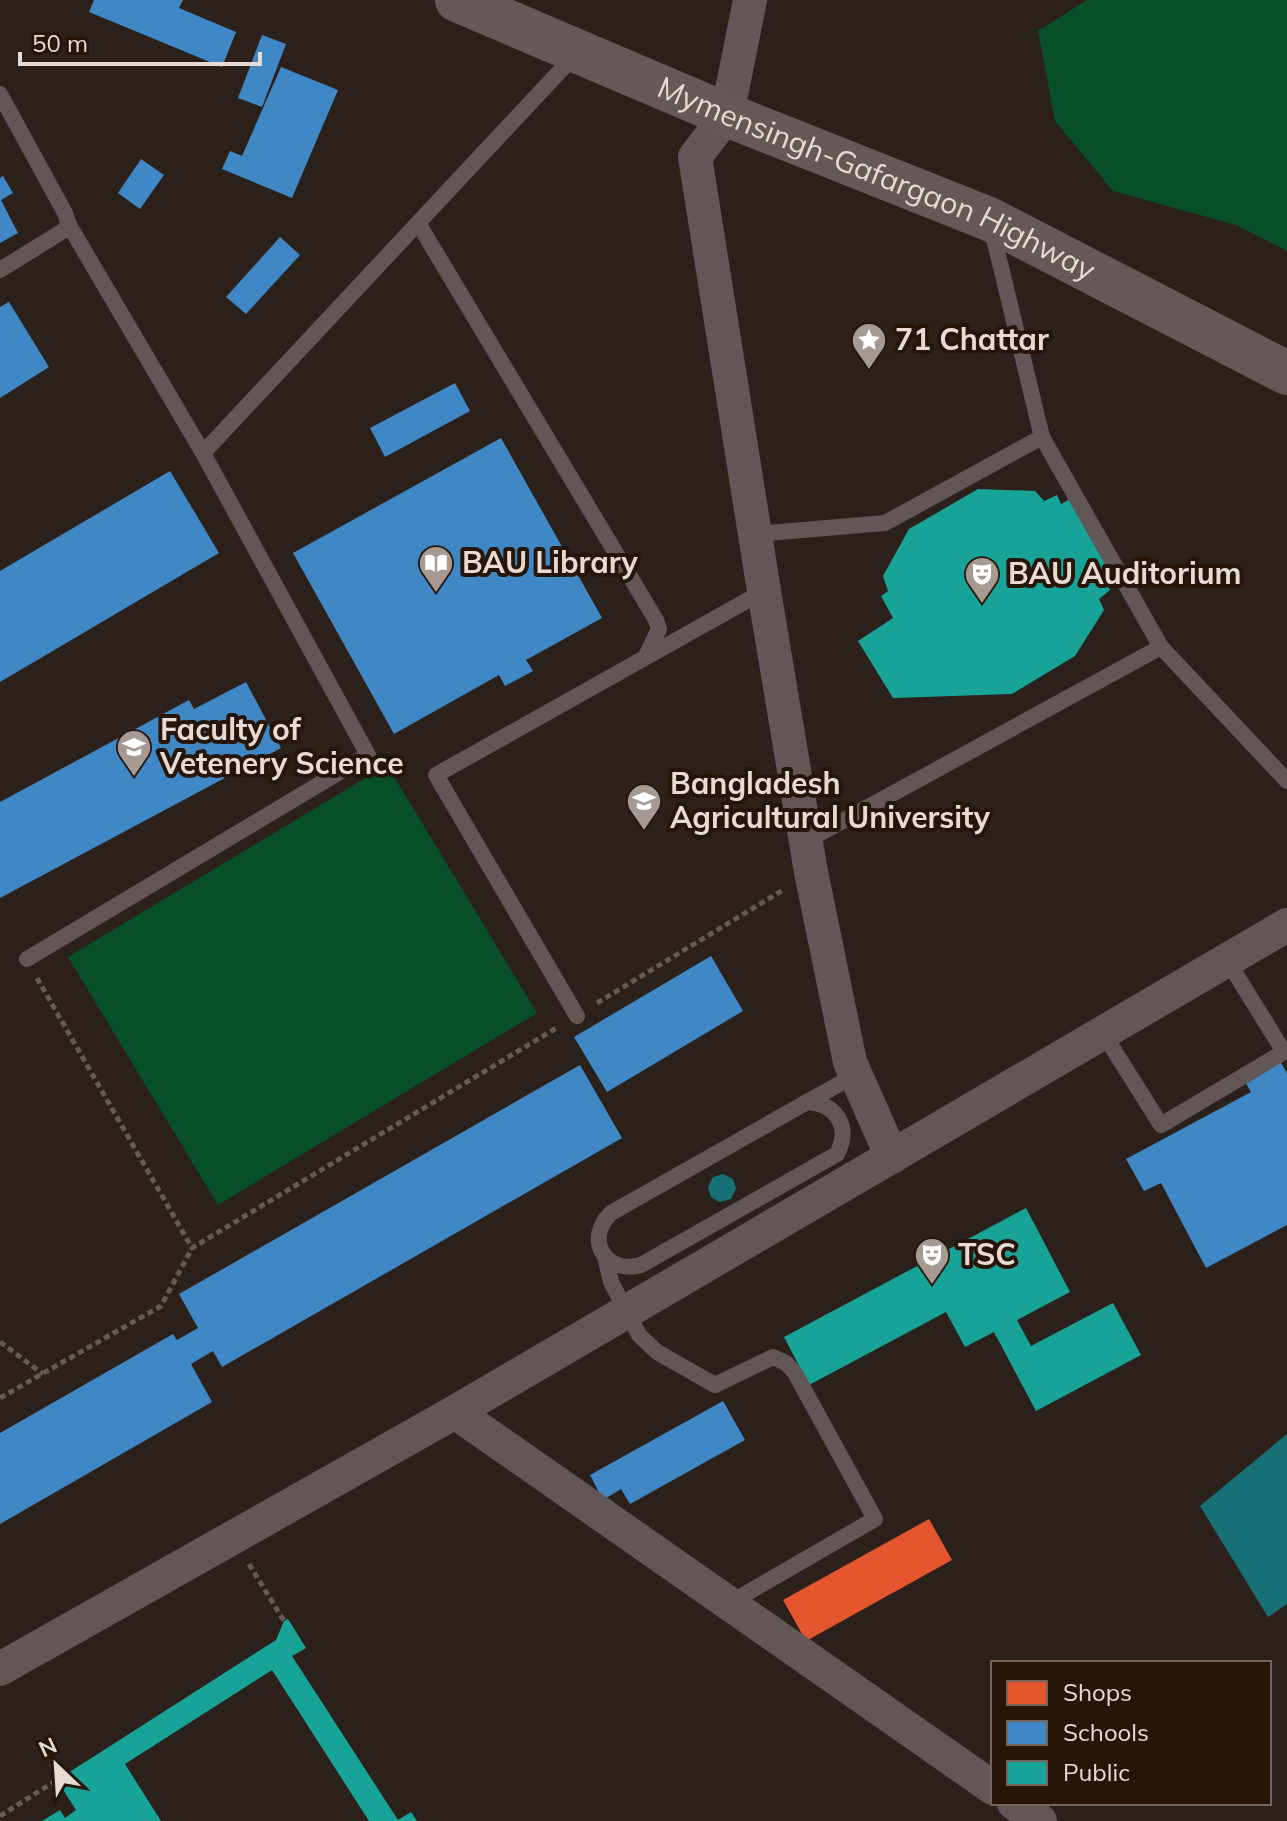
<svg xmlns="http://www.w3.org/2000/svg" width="1287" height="1821" viewBox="0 0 1287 1821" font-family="Mulish,sans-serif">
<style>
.green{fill:#064f28}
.water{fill:#187077}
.shops{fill:#e4572e}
.schools{fill:#3f88c5}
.public{fill:#17a398}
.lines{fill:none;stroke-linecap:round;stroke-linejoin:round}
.path{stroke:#645a57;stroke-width:5;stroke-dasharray:6 4;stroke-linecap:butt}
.lane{stroke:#625756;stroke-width:16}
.street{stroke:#625756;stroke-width:34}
.secondary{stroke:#665857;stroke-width:44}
.labels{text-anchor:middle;stroke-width:8;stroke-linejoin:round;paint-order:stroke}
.street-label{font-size:30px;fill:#e8dbd3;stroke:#281509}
.poi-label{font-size:30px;font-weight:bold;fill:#e8dbd3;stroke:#281509;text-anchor:start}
</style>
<rect width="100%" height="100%" fill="#2b201a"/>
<g class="green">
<path d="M 1087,0 L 1287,0 L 1287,251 L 1236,225 L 1113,191 L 1055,121 L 1038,31 Z"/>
<path d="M 387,765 L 537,1013 L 218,1205 L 68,957 Z"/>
</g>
<g class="water">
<path d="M 723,1174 L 733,1179 L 736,1189 L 731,1199 L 720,1202 L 711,1197 L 708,1187 L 713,1177 Z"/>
<path d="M 1287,1434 L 1287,1604 L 1268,1617 L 1200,1506 Z"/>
</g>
<path class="shops" d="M 929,1519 L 952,1560 L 806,1641 L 783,1600 Z"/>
<g class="schools">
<path d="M 94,0 L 183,0 L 179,8 L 236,32 L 222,67 L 89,12 Z"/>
<path d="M 262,35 L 286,44 L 262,107 L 238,98 Z"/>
<path d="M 281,67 L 338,90 L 292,198 L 222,169 L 230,151 L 242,156 Z"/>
<path d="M 141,159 L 164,175 L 140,209 L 118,193 Z"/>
<path d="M 3,176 L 13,193 L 1,200 L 18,233 L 0,243 L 0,178 Z"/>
<path d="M 280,237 L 300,255 L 246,314 L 226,297 Z"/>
<path d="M 9,302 L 49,367 L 0,398 L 0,307 Z"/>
<path d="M 455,383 L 470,411 L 385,457 L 370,428 Z"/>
<path d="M 501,438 L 602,618 L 526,660 L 533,671 L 505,686 L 499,675 L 394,734 L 293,553 Z"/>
<path d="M 170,471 L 219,553 L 0,682 L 0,571 Z"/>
<path d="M 246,682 L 281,748 L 0,898 L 0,802 L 189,700 L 194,709 Z"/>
<path d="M 711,956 L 743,1011 L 607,1092 L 574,1037 Z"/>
<path d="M 1280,1061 L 1287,1073 L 1287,1225 L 1206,1268 L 1161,1183 L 1144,1191 L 1126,1159 L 1251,1092 L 1244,1080 Z"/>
<path d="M 580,1065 L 622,1138 L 222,1367 L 213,1351 L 191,1364 L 212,1402 L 0,1524 L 0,1433 L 173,1334 L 177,1340 L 198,1328 L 179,1294 Z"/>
<path d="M 723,1401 L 745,1440 L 630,1504 L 621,1489 L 603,1500 L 590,1475 Z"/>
</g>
<g class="public">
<path d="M 978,489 L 1035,491 L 1044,501 L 1057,495 L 1061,504 L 1074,497 L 1110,566 L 1100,571 L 1110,590 L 1099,599 L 1104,610 L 1075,656 L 1012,694 L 893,698 L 858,641 L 893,618 L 881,596 L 888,591 L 883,576 L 909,529 Z"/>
<path d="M 1026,1208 L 1070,1292 L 1017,1320 L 1031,1346 L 1113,1303 L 1141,1355 L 1036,1411 L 994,1332 L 965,1347 L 946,1312 L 809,1385 L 784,1337 Z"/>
<path d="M 288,1619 L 306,1648 L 292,1656 L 398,1820 L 411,1812 L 417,1821 L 369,1821 L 272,1670 L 125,1764 L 161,1821 L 42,1821 L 60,1810 L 65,1818 L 76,1810 L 57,1780 L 276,1640 L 284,1621 Z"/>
</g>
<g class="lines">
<g class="path">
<path d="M 37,978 L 192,1248 L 558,1027"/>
<path d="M 597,1003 L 783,890"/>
<path d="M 0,1342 L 43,1374"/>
<path d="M 0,1398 L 161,1306 L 192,1248"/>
<path d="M 249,1564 L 284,1621"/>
<path d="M 0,1816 L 57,1780"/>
</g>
<g class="lane">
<path d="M 0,94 L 65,213 L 69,225 L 63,231 L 0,270"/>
<path d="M 418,223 L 656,620 L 659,629 L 646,656"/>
<path d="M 1042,437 L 1161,647 L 1287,781"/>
<path d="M 203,453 L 575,55"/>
<path d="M 755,534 L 885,523 L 1042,437 L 991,226"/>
<path d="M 806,841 L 1161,647"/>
<path d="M 27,959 L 368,755 L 203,453 L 69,225"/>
<path d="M 577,1016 L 436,775 L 764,591"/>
<path d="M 1103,1033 L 1161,1125 L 1284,1052 L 1227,960"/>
<path d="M 807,1102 C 837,1104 851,1127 837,1154 L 641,1265 C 605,1275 584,1239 611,1213 Z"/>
<path d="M 807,1102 L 843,1082 L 849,1066"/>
<path d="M 605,1256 L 611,1282 L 639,1335 L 657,1352 L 715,1385 L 773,1357 L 786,1363 L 795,1373 L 875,1519 L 728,1604"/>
</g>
<g class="street">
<path d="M 750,0 L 727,115 L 695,157 L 764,591 L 811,872 L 850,1062 L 892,1157"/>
<path d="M 455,1412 L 993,1788"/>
<path d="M 0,1669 L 455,1412 L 1287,925"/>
<path d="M 1014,1803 L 1040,1821"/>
</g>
<path class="secondary" id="s1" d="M 457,0 L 727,115 L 989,219 L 1287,373"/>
</g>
<defs>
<g id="sight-pin" transform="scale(1.8)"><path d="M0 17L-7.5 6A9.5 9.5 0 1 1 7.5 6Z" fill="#a69a92" stroke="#281509"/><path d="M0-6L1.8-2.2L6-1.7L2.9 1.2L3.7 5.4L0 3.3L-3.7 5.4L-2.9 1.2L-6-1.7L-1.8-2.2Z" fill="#fff"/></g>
<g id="library-pin" transform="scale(1.8)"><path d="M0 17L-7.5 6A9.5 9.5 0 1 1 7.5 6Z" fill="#a69a92" stroke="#281509"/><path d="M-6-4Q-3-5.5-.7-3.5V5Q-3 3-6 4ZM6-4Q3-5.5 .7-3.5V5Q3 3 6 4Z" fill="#fff"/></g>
<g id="theatre-pin" transform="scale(1.8)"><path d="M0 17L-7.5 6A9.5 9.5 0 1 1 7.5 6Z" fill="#a69a92" stroke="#281509"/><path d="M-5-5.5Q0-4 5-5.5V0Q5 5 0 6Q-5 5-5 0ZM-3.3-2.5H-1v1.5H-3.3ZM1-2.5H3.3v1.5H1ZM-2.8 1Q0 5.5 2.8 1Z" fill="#fff"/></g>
<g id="university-pin" transform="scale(1.8)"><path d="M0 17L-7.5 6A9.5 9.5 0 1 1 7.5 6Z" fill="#a69a92" stroke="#281509"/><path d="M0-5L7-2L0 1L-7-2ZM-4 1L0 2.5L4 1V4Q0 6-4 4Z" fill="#fff"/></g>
</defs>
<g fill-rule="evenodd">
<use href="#sight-pin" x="869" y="340"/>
<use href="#library-pin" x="436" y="563"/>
<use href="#theatre-pin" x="982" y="574"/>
<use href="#university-pin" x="134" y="747"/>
<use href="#university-pin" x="644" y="801"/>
<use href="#theatre-pin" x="932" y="1255"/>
</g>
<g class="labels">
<g class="street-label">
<text dy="10" stroke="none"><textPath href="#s1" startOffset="456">Mymensingh-Gafargaon Highway</textPath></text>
</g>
<g class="poi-label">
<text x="895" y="350">71 Chattar</text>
<text x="462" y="573">BAU Library</text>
<text x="1008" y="584">BAU Auditorium</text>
<text x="160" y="740">Faculty of<tspan x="160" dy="34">Vetenery Science</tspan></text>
<text x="670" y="794">Bangladesh<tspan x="670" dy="34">Agricultural University</tspan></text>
<text x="958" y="1265">TSC</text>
</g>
</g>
<rect x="991" y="1661" width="280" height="144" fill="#281509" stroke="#75645a" stroke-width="2"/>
<rect x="1007" y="1681" width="40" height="24" fill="#e4572e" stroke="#75645a" stroke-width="2"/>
<text x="1063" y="1701" font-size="24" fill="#e8dbd3">Shops</text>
<rect x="1007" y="1721" width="40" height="24" fill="#3f88c5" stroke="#75645a" stroke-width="2"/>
<text x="1063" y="1741" font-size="24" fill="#e8dbd3">Schools</text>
<rect x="1007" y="1761" width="40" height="24" fill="#17a398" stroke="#75645a" stroke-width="2"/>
<text x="1063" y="1781" font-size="24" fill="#e8dbd3">Public</text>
<g transform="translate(56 1765) rotate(335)" stroke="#281509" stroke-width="6" paint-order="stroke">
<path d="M0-6L14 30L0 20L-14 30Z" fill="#e8dbd3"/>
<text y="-12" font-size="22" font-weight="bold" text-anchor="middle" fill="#e8dbd3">N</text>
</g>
<path d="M20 52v12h240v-12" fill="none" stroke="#e8dbd3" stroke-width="4"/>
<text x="32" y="52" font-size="24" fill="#e8dbd3" stroke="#281509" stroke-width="6" paint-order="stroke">50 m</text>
</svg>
